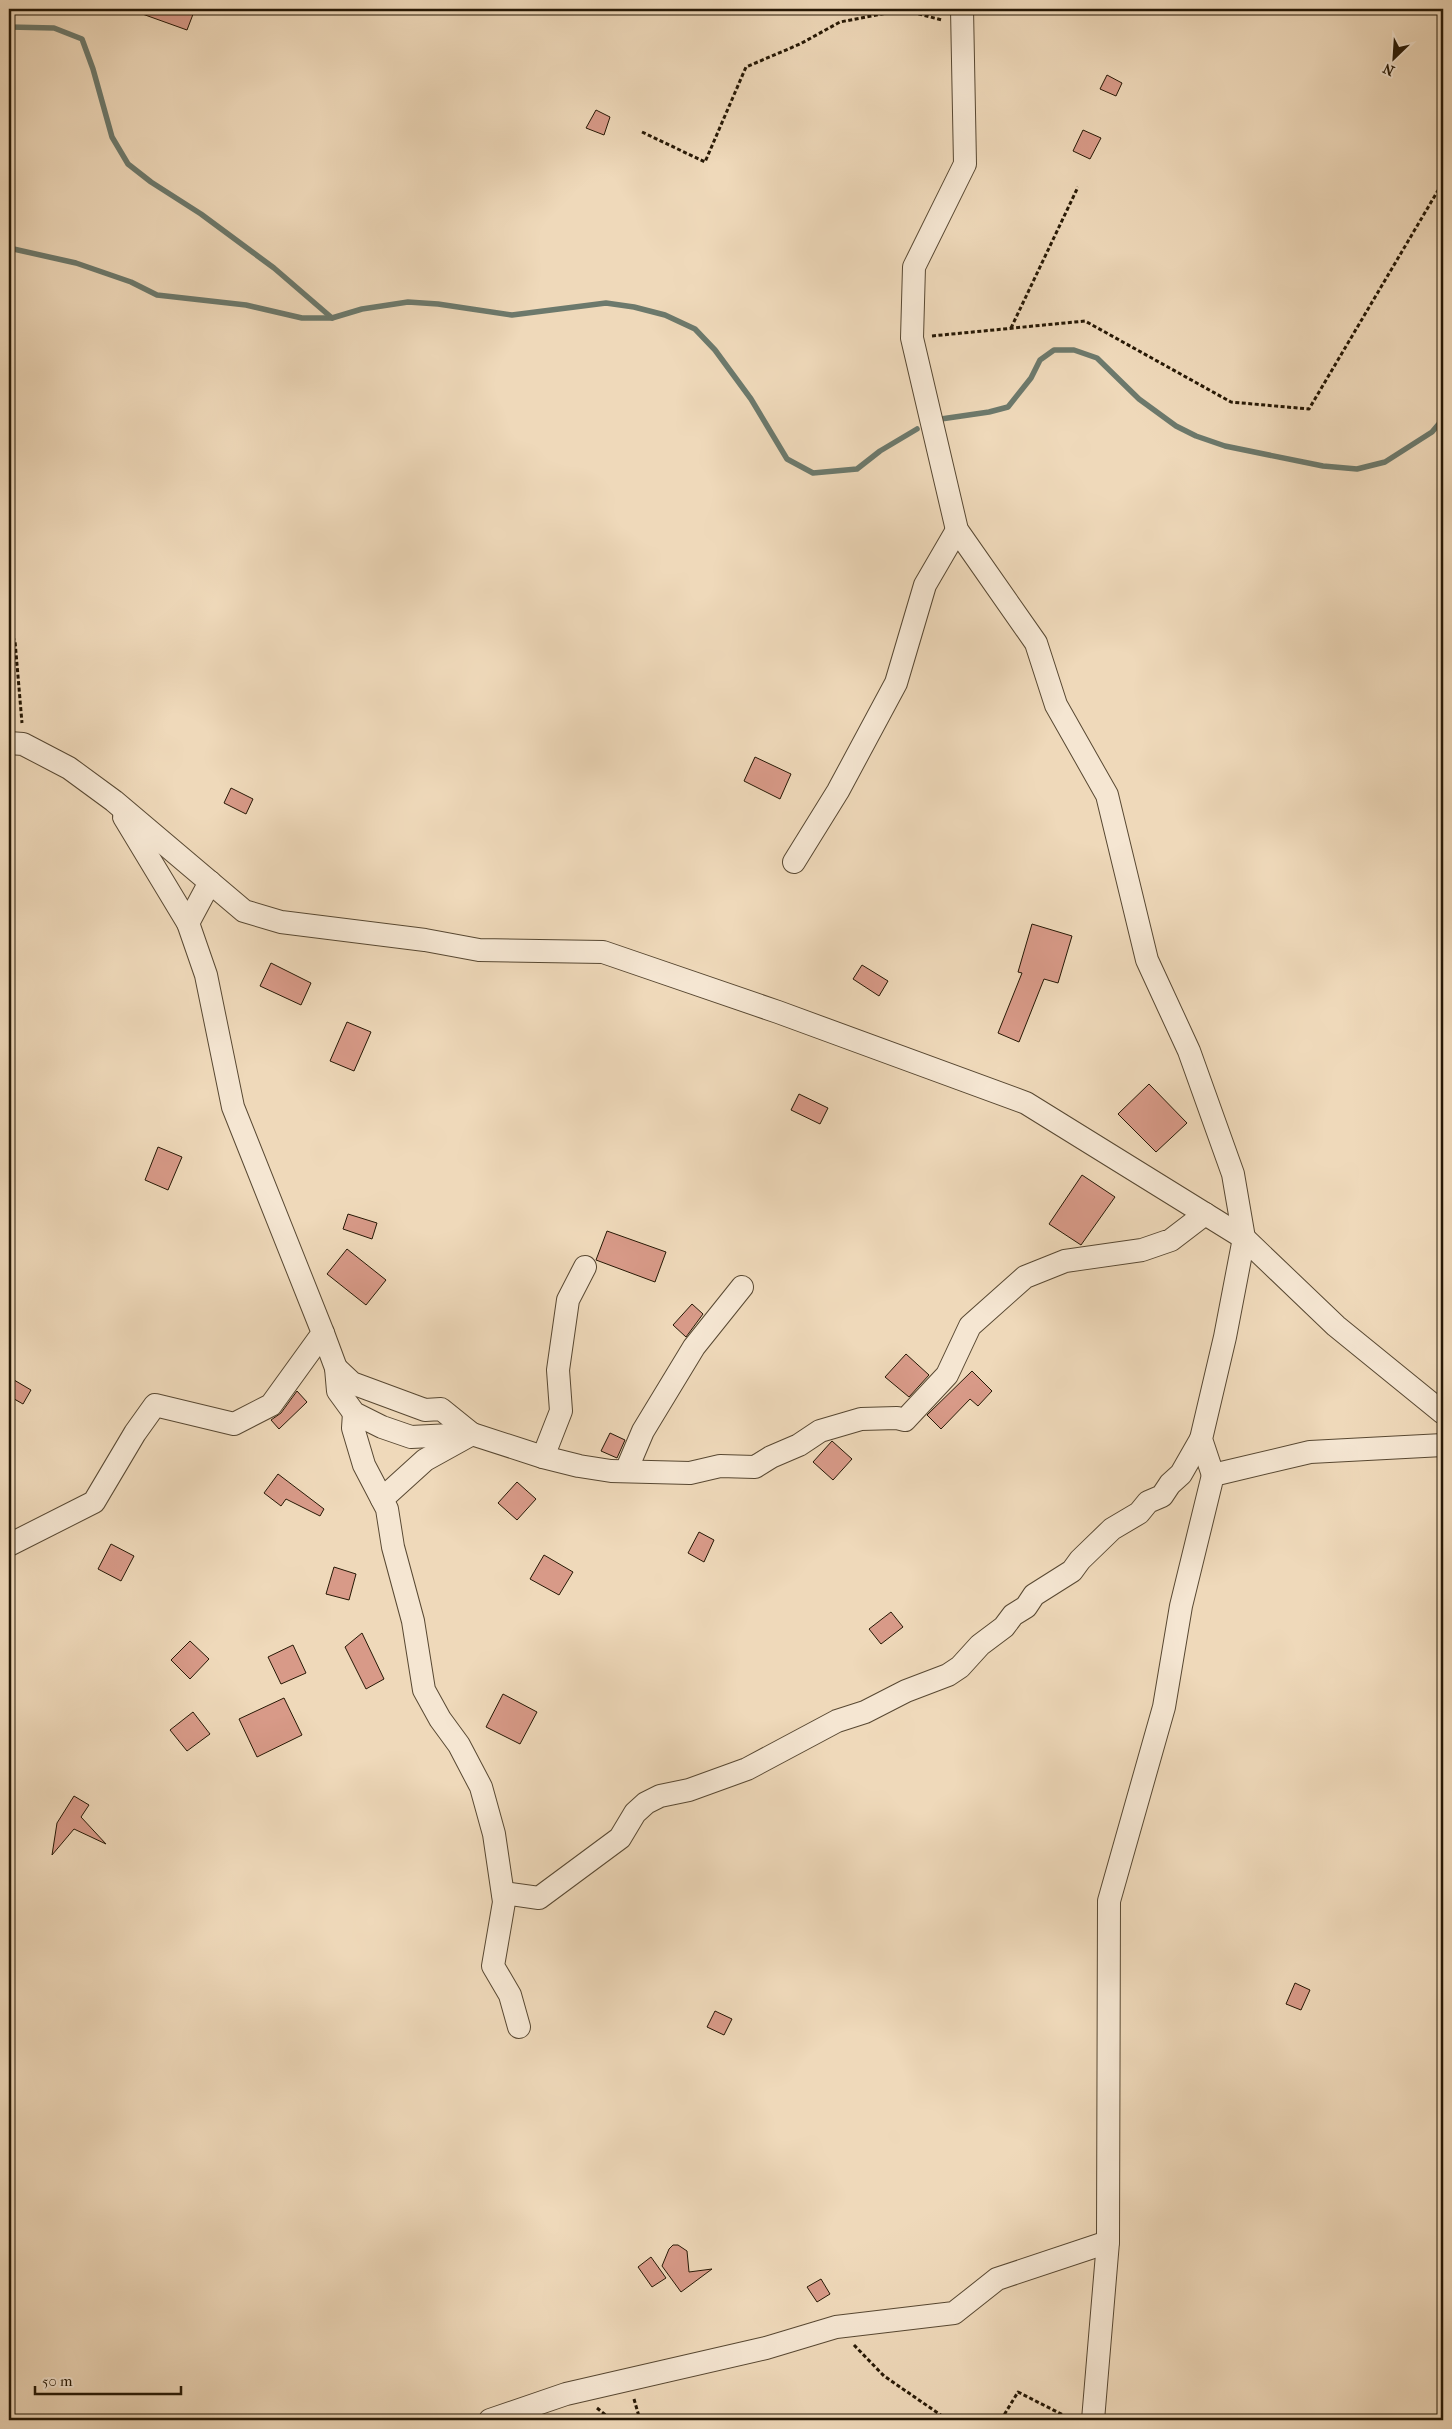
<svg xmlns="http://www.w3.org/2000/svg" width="1452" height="2429" viewBox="0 0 1452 2429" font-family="'IM FELL French Canon',serif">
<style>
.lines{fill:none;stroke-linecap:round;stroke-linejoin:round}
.stream{stroke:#6c796c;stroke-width:5.5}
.building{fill:#d89a88;stroke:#261805}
.minor-casing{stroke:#584832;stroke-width:24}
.path{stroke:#261805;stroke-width:3;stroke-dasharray:4 2.5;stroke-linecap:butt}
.minor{stroke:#f5e6d2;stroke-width:22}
</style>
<rect width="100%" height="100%" fill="#efd9ba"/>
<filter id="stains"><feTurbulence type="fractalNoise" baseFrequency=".004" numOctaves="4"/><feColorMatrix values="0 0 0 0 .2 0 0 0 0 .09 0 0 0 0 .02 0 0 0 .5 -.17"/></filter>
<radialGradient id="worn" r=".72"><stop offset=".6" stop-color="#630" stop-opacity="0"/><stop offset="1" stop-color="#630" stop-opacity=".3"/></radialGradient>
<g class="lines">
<g class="stream">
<path d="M 9,27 L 54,28 L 82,39 L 93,69 L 112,137 L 128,164 L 151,182 L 201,214 L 274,268 L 332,318"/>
<path d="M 9,248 L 76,263 L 131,282 L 157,295 L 246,305 L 302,318 L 332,318 L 362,309 L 408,302 L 438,304 L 512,315 L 606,303 L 634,307 L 665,315 L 695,329 L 715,350 L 751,399 L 787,459 L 813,473 L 857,469 L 880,451 L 917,429"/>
<path d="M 941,419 L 989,412 L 1008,407 L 1031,378 L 1040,360 L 1054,350 L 1074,350 L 1097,358 L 1139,399 L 1176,426 L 1196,436 L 1225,446 L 1323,466 L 1357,469 L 1385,462 L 1432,432 L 1443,419"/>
</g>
</g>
<g class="building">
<path d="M 134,9 L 195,9 L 187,30 L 134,11 Z"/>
<path d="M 1107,75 L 1122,83 L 1116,96 L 1100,89 Z"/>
<path d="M 596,110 L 610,117 L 604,135 L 586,128 Z"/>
<path d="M 1083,130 L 1101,138 L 1090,159 L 1073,151 Z"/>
<path d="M 755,757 L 791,774 L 780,799 L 744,781 Z"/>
<path d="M 231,788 L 253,799 L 246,814 L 224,803 Z"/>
<path d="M 1032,924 L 1072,936 L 1058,983 L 1044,979 L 1019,1042 L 998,1033 L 1022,973 L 1018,972 Z"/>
<path d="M 271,963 L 311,983 L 301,1005 L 260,986 Z"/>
<path d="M 862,965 L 888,981 L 879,996 L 853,979 Z"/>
<path d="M 347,1022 L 371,1032 L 354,1071 L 330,1061 Z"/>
<path d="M 1149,1084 L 1187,1123 L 1156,1152 L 1118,1114 Z"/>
<path d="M 799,1094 L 828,1108 L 820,1124 L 791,1110 Z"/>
<path d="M 158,1147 L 182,1157 L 168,1190 L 145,1180 Z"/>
<path d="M 1082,1175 L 1115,1197 L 1081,1245 L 1049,1224 Z"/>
<path d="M 348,1214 L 377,1223 L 372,1239 L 343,1229 Z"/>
<path d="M 607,1231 L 666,1252 L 655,1282 L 596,1260 Z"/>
<path d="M 347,1249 L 386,1280 L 366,1305 L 327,1274 Z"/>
<path d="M 692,1304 L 703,1314 L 686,1337 L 673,1325 Z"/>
<path d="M 906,1354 L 929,1375 L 909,1397 L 885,1377 Z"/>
<path d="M 972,1371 L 992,1391 L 978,1406 L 970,1399 L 941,1429 L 927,1415 Z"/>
<path d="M 9,1377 L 31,1390 L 23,1404 L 9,1396 Z"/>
<path d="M 297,1391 L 307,1402 L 279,1429 L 271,1420 L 281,1413 Z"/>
<path d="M 610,1433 L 625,1440 L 617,1458 L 601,1451 Z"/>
<path d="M 832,1441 L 852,1459 L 833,1480 L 813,1462 Z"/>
<path d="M 278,1474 L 324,1509 L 320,1516 L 286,1499 L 281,1506 L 264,1493 Z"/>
<path d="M 517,1482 L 536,1499 L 517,1520 L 498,1503 Z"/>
<path d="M 699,1532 L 714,1540 L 704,1562 L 688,1553 Z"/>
<path d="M 111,1544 L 134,1556 L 121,1581 L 98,1569 Z"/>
<path d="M 544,1555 L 573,1572 L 559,1595 L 530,1579 Z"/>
<path d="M 334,1567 L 356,1574 L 349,1600 L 326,1594 Z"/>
<path d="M 891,1612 L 903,1627 L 881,1644 L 869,1629 Z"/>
<path d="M 362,1633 L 384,1679 L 366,1689 L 345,1647 Z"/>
<path d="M 190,1641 L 209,1659 L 190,1679 L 171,1660 Z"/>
<path d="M 293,1645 L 306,1673 L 281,1684 L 268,1657 Z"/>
<path d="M 503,1694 L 537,1712 L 520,1744 L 486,1727 Z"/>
<path d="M 284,1698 L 302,1735 L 257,1757 L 239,1719 Z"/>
<path d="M 193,1712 L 210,1734 L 187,1751 L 170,1730 Z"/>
<path d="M 74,1796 L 89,1805 L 81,1817 L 106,1844 L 74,1829 L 52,1855 L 57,1823 Z"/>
<path d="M 1295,1983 L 1310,1990 L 1301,2010 L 1286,2004 Z"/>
<path d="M 715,2011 L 732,2019 L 724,2035 L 707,2027 Z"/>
<path d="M 673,2245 L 678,2245 L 687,2251 L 689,2272 L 712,2269 L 681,2292 L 662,2266 L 669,2249 Z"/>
<path d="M 651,2257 L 666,2278 L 652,2287 L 638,2267 Z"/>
<path d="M 821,2279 L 830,2294 L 817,2302 L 807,2287 Z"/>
</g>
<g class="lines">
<g class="minor-casing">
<g id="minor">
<path d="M 962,9 L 965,164 L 914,267 L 912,338 L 957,530 L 1036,643 L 1056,705 L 1107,795 L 1147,960 L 1189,1051 L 1233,1174 L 1244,1238 L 1225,1337 L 1201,1439 L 1213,1475"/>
<path d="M 9,743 L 23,744 L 69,768 L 114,801 L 244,911 L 281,922 L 425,940 L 479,950 L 603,952 L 778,1012 L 1026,1103 L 1244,1238 L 1336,1326 L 1443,1413"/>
<path d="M 124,817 L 188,923"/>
<path d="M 794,862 L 838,791 L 896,683 L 925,585 L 957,530"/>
<path d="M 323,1333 L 336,1368 L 338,1391 L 354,1413 L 382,1427 L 411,1437 L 472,1434 L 543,1457 L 579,1466 L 611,1471 L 690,1473 L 720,1466 L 755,1467 L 771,1457 L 799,1445 L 820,1431 L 861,1419 L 897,1418 L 905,1420 L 947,1375 L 970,1326 L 1025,1277 L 1065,1261 L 1142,1250 L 1171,1240 L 1205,1214"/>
<path d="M 336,1368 L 352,1383 L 425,1410 L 441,1409 L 472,1434 L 425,1460 L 382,1499"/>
<path d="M 354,1413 L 353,1428 L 364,1465 L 387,1509 L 393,1547 L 413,1621 L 424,1690 L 440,1719 L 459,1745 L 481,1787 L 494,1834 L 504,1902 L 493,1966 L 510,1995 L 519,2027"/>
<path d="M 543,1457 L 561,1411 L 558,1370 L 568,1300 L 585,1267"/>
<path d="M 626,1471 L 643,1431 L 694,1347 L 742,1287"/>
<path d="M 9,1545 L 94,1502 L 135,1433 L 155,1405 L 234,1424 L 271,1405 L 323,1333 L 233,1107 L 206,975 L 188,923 L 210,882"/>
<path d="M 503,1893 L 539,1898 L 620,1838 L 635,1813 L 646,1803 L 660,1796 L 689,1790 L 747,1769 L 837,1721 L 865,1712 L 906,1691 L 948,1675 L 960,1667 L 980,1645 L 1004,1627 L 1013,1615 L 1026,1607 L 1034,1595 L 1072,1571 L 1080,1560 L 1112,1529 L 1139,1513 L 1148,1502 L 1162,1496 L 1170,1484 L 1181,1474 L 1201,1439"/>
<path d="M 490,2420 L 566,2394 L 766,2348 L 836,2327 L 954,2313 L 997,2279 L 1108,2242"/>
<path d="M 1093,2420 L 1108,2242 L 1109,1901 L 1164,1707 L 1181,1606 L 1213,1475 L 1310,1452 L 1443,1445"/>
</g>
</g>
<g class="path">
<path d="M 642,132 L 705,162 L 746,67 L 800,44 L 840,22 L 903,10 L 942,20"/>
<path d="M 1011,328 L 1078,187"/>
<path d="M 932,336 L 1085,321 L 1231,402 L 1309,409 L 1443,182"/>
<path d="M 9,631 L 15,641 L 22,723"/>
<path d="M 854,2345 L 884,2376 L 948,2420"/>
<path d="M 634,2399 L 640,2420"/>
<path d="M 597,2408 L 612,2420"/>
<path d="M 1001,2420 L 1018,2392 L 1073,2420"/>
</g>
<use href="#minor" class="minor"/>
</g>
<rect width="1452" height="2429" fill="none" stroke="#efd9ba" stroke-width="30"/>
<rect x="10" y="10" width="1432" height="2409" fill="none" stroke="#261805" stroke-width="2.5"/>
<rect x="15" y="15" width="1422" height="2399" fill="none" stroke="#261805"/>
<g transform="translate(1394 58) rotate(205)" stroke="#f5e6d2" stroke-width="4" paint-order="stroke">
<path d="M0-4L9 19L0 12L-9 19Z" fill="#261805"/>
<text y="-8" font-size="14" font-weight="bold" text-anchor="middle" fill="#261805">N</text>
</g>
<path d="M35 2386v8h146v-8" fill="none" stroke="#261805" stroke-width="2.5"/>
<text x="42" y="2386" font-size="15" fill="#261805" stroke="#f5e6d2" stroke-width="4" paint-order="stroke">50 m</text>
<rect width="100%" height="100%" filter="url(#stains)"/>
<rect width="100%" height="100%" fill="url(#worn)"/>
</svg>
